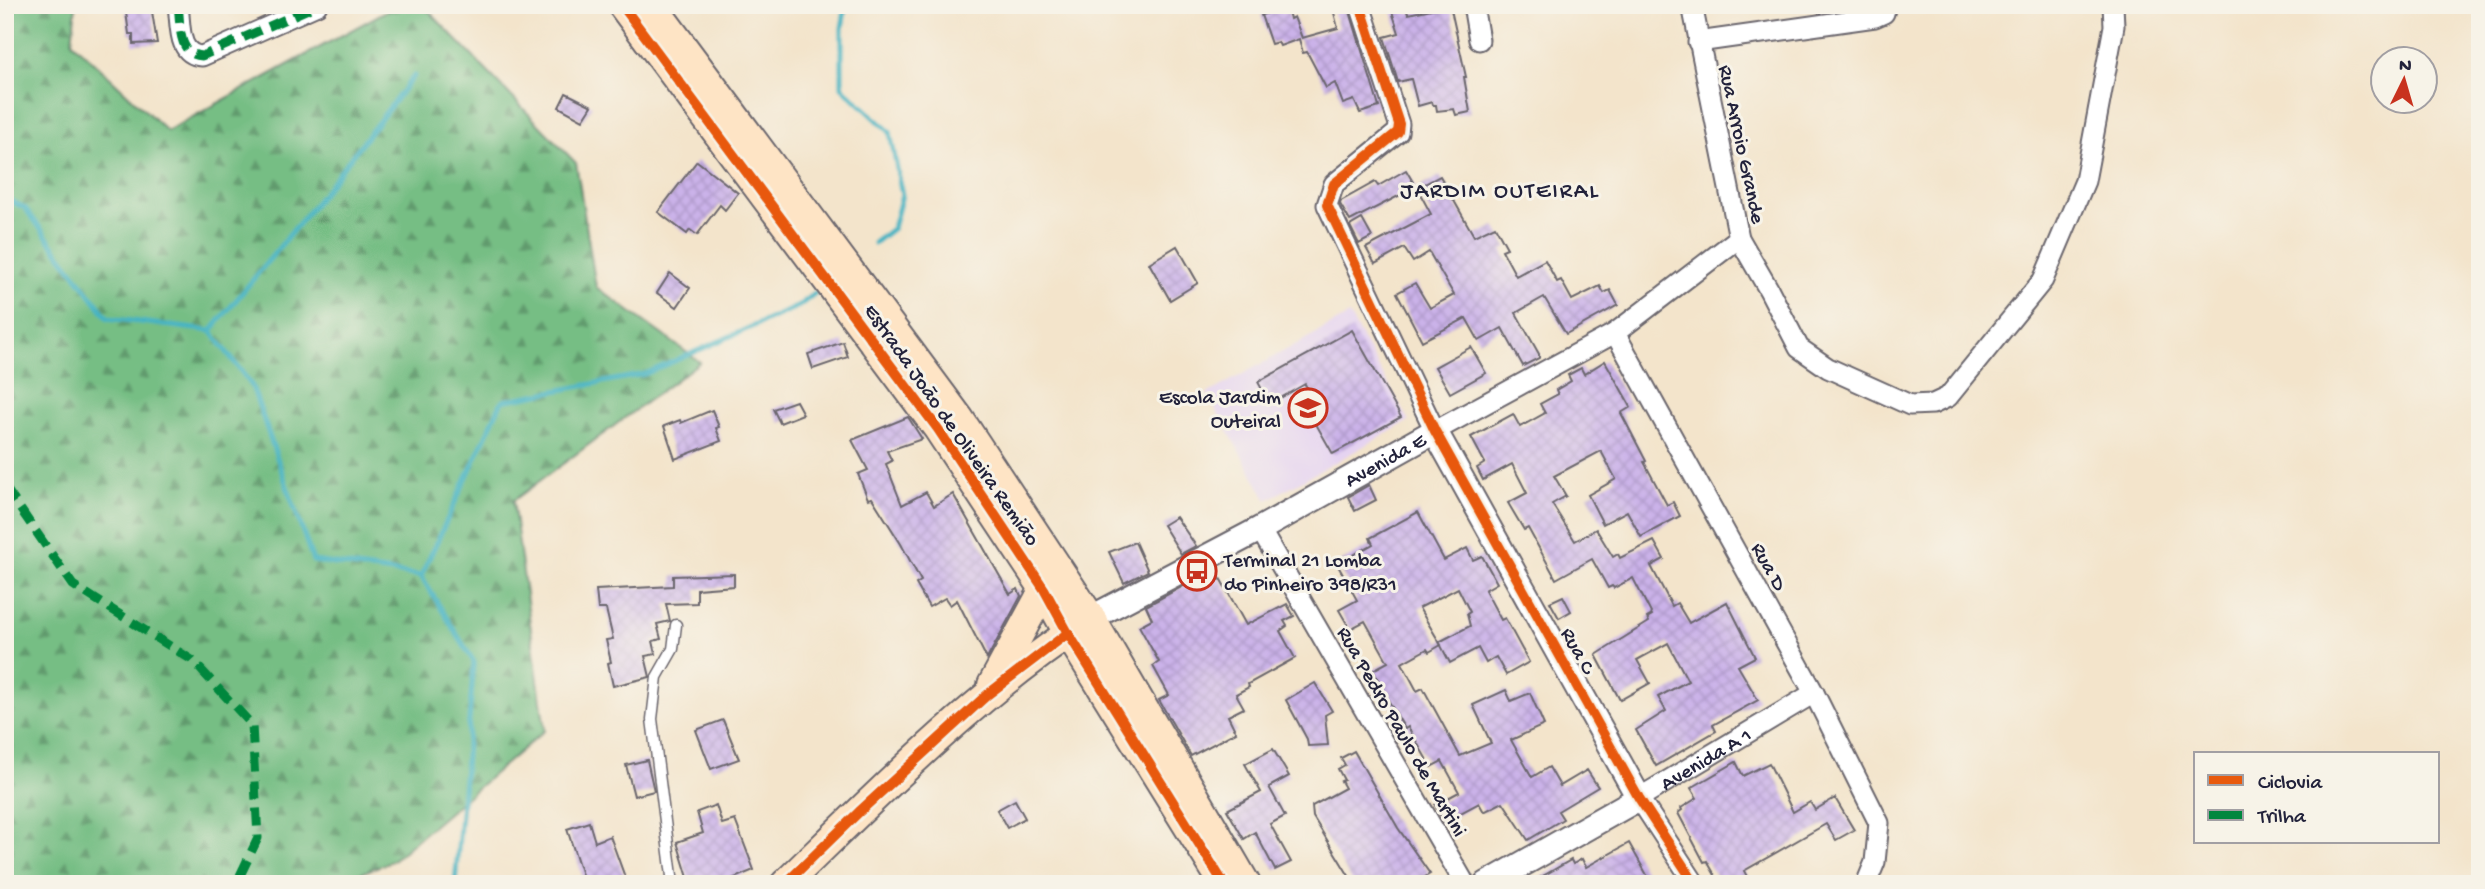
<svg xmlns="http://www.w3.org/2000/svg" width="2485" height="889" viewBox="0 0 2485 889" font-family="'Gochi Hand',sans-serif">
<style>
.built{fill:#e5d3f1}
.forest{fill:url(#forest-firs);stroke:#4c7060;stroke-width:2}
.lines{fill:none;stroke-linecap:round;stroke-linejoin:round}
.stream{stroke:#47b4c2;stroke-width:5}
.building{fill:url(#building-cross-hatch)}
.service-casing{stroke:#6b666d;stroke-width:13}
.minor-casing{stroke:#6b666d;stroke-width:23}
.tertiary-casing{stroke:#6b666d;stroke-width:28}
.secondary-casing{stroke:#6b666d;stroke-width:32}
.service{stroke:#fff;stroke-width:10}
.minor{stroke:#fff;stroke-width:19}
.tertiary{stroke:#fff;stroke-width:24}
.secondary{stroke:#fee4c5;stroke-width:28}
.quiet{stroke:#00873e;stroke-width:9;stroke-dasharray:18 9;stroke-linecap:butt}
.cycleway-casing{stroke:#f7f3e8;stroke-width:15}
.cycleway{stroke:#e8590c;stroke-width:10}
.labels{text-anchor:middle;stroke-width:6;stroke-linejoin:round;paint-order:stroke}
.street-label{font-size:21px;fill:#22223b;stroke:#f7f3e8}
.poi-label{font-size:21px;fill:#22223b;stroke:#f7f3e8;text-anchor:end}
.neighbourhood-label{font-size:23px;letter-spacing:2px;fill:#22223b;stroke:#f7f3e8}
</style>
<defs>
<pattern id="forest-firs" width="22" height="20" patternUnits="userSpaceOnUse" patternTransform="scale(1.75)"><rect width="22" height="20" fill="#76be84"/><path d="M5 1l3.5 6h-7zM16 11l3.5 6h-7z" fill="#609a6d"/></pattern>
<pattern id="building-cross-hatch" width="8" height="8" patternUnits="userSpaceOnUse" patternTransform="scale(1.75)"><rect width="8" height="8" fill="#cbb2e9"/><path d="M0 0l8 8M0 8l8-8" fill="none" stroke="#ae99c9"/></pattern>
</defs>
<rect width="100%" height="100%" fill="#f7f3e8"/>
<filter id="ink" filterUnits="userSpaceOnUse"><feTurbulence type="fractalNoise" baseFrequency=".0143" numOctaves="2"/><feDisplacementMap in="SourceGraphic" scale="14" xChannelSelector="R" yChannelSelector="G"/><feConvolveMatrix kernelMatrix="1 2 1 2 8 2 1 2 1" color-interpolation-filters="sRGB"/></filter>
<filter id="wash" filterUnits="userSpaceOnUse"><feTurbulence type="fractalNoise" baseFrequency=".00686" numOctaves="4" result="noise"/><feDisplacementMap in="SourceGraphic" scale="28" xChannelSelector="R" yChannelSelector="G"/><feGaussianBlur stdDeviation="1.57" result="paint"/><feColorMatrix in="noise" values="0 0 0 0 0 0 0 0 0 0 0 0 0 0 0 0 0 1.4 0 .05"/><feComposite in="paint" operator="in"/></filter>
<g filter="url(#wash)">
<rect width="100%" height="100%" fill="#f3e4cb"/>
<path class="built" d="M 1349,315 L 1409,421 L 1267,500 L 1207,394 Z"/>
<path class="forest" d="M 5,5 L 76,5 L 72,42 L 167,131 L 397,5 L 423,5 L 576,163 L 596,287 L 700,362 L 513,501 L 545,730 L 392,861 L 334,884 L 5,884 Z"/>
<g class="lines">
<g class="stream">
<path d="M 846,5 L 842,28 L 842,87 L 890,132 L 902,195 L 893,228 L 874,243"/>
<path d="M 5,198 L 25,208 L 108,318 L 211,331 L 252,386 L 313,561 L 421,576 L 474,662 L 455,884"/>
<path d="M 211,331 L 313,206 L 414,76"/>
<path d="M 421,576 L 502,401 L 645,374 L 799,306 L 815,293"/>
</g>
</g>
<g id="blocks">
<g class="building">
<path d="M 125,5 L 151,5 L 157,43 L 133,44 L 133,34 L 129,34 Z"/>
<path d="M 1348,5 L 1379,107 L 1360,113 L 1354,100 L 1343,104 L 1335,83 L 1326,88 L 1307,52 L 1303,53 L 1299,39 L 1280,46 L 1278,42 L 1271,44 L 1261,15 L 1281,10 L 1281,13 L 1288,11 L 1290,19 L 1294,17 L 1302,38 L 1338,28 L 1333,9 Z"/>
<path d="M 1390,5 L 1405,5 L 1408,14 L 1450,5 L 1466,77 L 1464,77 L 1470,112 L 1456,115 L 1454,109 L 1437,111 L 1436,105 L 1433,105 L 1432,102 L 1418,106 L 1411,79 L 1398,82 L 1384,37 L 1399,33 Z"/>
<path d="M 566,93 L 592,106 L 583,120 L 559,107 Z"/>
<path d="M 697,161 L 738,193 L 725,210 L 720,205 L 697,235 L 690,230 L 687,234 L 658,212 Z"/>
<path d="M 1406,170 L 1416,187 L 1350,221 L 1340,204 L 1341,201 L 1375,182 L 1378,186 Z"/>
<path d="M 1440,176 L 1474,236 L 1495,226 L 1507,248 L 1502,250 L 1516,276 L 1545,260 L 1557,282 L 1561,280 L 1572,300 L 1600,286 L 1604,293 L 1610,290 L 1618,305 L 1566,334 L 1544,297 L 1516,313 L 1539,354 L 1539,358 L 1523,366 L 1502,328 L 1479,341 L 1466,318 L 1422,341 L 1397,293 L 1415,283 L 1430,308 L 1454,295 L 1429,252 L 1413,262 L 1404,248 L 1375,264 L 1366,248 L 1431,214 L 1417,188 Z"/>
<path d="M 1362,219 L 1372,237 L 1359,244 L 1350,226 Z"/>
<path d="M 1177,246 L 1198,283 L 1170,300 L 1149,263 Z"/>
<path d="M 670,273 L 690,288 L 677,307 L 657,293 Z"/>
<path d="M 1352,330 L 1401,417 L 1333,454 L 1312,417 L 1321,412 L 1305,384 L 1270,404 L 1258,382 Z"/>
<path d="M 843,342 L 848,357 L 813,369 L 808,354 Z"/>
<path d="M 1471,347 L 1486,373 L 1450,393 L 1435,367 Z"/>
<path d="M 1605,361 L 1631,407 L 1621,413 L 1646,461 L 1644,462 L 1667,505 L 1673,502 L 1680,516 L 1641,537 L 1627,511 L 1603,524 L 1588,495 L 1616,479 L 1601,451 L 1554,476 L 1566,496 L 1552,504 L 1575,541 L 1596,529 L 1613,557 L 1618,554 L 1620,558 L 1654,541 L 1664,559 L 1651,566 L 1672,606 L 1677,603 L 1689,623 L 1727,602 L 1755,657 L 1738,666 L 1758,700 L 1713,725 L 1716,731 L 1656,766 L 1636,730 L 1666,711 L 1658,697 L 1688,681 L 1668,643 L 1637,660 L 1650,683 L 1620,700 L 1596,655 L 1649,622 L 1647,618 L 1652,615 L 1633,578 L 1614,588 L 1612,586 L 1608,588 L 1592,559 L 1556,579 L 1528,528 L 1524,530 L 1508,503 L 1527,493 L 1512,464 L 1483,480 L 1477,468 L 1485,463 L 1471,437 L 1513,414 L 1520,427 L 1545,413 L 1540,404 L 1558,394 L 1556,390 L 1571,381 L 1568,375 L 1581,368 L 1584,374 Z"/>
<path d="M 796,401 L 803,414 L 780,423 L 773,409 Z"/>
<path d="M 712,410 L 719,427 L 716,428 L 721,441 L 675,459 L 664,426 L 680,420 L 681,423 Z"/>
<path d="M 908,417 L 922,439 L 887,451 L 892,461 L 886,464 L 902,505 L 926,492 L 934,506 L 953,494 L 1010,594 L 1018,589 L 1021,596 L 987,659 L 957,600 L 950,605 L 945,598 L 929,607 L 916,584 L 921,581 L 901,544 L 872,498 L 868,499 L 858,474 L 868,470 L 852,440 Z"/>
<path d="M 1369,485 L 1376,500 L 1355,511 L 1348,497 Z"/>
<path d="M 1418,512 L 1444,560 L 1467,548 L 1473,560 L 1482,556 L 1497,583 L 1485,590 L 1501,620 L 1505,618 L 1529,662 L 1506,675 L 1496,657 L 1486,663 L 1478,648 L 1450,663 L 1439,642 L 1470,626 L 1467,614 L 1470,612 L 1458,588 L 1419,608 L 1441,645 L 1429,652 L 1427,649 L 1402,663 L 1417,691 L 1423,688 L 1460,756 L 1491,743 L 1473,705 L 1506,690 L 1511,701 L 1530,693 L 1544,725 L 1511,740 L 1532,777 L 1549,767 L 1560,786 L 1587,770 L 1598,787 L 1558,811 L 1563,819 L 1528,840 L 1503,802 L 1484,812 L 1479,803 L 1444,822 L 1435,805 L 1459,792 L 1442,761 L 1431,767 L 1408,727 L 1405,729 L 1388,700 L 1373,670 L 1388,662 L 1365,621 L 1350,629 L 1339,610 L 1357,600 L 1337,564 L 1373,544 L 1370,538 Z"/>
<path d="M 1176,517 L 1196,546 L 1181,554 L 1163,525 Z"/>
<path d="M 1135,542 L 1148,571 L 1124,583 L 1109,552 Z"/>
<path d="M 1215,569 L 1246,625 L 1287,604 L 1294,616 L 1284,621 L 1287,626 L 1280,631 L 1295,658 L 1248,684 L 1249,687 L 1236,694 L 1244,708 L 1228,716 L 1236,732 L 1191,756 L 1159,700 L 1169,695 L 1153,666 L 1159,662 L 1139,626 L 1152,619 L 1146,606 Z"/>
<path d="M 734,574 L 734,586 L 697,589 L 697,603 L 666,604 L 670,621 L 657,624 L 661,639 L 653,641 L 656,654 L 645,656 L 650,677 L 613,686 L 608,663 L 611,662 L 606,640 L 613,639 L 606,609 L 598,609 L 596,590 L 673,586 L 673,576 Z"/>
<path d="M 1563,596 L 1571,611 L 1559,618 L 1550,602 Z"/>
<path d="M 1315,683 L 1332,711 L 1325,715 L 1328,745 L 1308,746 L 1307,739 L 1286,700 Z"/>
<path d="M 723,720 L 739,759 L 711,769 L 696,730 Z"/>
<path d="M 1273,749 L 1289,776 L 1269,787 L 1285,816 L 1270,824 L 1291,862 L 1275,870 L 1255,832 L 1244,839 L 1227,810 L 1261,792 L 1245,764 Z"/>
<path d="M 1354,751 L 1398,828 L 1430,874 L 1413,884 L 1354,884 L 1313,817 L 1312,806 L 1345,788 L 1341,781 L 1344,780 L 1338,769 L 1345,765 L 1341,758 Z"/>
<path d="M 647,760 L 654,791 L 634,796 L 626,765 Z"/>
<path d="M 1736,762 L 1743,776 L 1769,763 L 1793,812 L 1810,802 L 1815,810 L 1835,798 L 1854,830 L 1836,840 L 1826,824 L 1744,871 L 1751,884 L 1720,884 L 1707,861 L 1704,862 L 1678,813 L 1682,810 L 1681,808 L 1697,798 L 1691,788 Z"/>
<path d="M 1015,800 L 1025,818 L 1007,828 L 997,810 Z"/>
<path d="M 716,805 L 722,824 L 735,820 L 754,870 L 720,884 L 690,884 L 677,842 L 703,833 L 697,812 Z"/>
<path d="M 589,822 L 595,842 L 610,836 L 626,880 L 616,884 L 585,884 L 567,829 Z"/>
<path d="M 1629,843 L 1652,884 L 1529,884 L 1571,860 L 1573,864 L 1582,859 L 1586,867 Z"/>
</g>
</g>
</g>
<g filter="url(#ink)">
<use href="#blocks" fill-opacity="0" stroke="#6b666d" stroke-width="2"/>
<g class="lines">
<g class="service-casing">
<path id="service" d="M 673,884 L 652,719 L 657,677 L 673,649 L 676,625"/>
</g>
<g class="minor-casing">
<g id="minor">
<path d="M 178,5 C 181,25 177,55 202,56 L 317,5"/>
<path d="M 1360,5 L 1399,124 L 1398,132 L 1334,184 L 1327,205 L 1435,431 L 1615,333 L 1739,238"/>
<path d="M 1473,5 L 1479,40"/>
<path d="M 1692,5 L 1739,238 L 1769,290 L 1799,348 L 1828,368 L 1910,405 L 1933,404 L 1948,397 L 2043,280 L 2085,181 L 2114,26 L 2113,5"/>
<path d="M 1698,42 L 1875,17 L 1884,13 L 1886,5"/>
<path d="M 1615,333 L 1814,693 L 1879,823 L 1875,862 L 1866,884"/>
<path d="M 1260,529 L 1465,884"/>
<path id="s1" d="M 1695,884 L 1639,798 L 1814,693"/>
</g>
</g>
<g class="tertiary-casing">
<g id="tertiary">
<path id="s2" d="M 1091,618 L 1260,529 L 1435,431 L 1639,798 L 1487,884"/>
</g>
</g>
<g class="secondary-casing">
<g id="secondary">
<path d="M 622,5 L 938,429 L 1044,589 L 1068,633 L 1224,884"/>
<path d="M 652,5 L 959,418 L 1091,618 L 1246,884"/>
<path d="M 992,685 L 1044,589"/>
<path d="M 785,884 C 877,795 976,694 1083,624"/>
</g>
</g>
<use href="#service" class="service"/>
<use href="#minor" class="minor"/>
<use href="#tertiary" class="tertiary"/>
<use href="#secondary" class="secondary"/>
<g class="quiet">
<path d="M 178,5 C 181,25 177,55 202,56 L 317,5"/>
<path d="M 5,487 L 73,585 L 192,660 L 252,725 L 258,838 L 236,884"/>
</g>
<g class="cycleway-casing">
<g id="cycleway">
<path d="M 622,5 L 938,429 L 1044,589 L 1068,633 L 1224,884"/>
<path d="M 1360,5 L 1399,124 L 1398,132 L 1334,184 L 1327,205 L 1435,431 L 1639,798 L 1695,884"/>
<path d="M 785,884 L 859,812 L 987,695 L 1068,633"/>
</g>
</g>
<use href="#cycleway" class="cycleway"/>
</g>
</g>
<defs>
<g id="school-ring" transform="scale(2.0125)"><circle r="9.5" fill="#f7f3e8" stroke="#c8321e" stroke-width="1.5"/><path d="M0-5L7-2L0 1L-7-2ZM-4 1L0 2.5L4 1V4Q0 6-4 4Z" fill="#c8321e"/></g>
<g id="bus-ring" transform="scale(2.0125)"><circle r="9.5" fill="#f7f3e8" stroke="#c8321e" stroke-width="1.5"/><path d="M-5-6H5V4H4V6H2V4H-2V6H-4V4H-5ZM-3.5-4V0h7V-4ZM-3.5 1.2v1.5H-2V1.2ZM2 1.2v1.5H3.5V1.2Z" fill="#c8321e"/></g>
</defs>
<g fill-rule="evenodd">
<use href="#school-ring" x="1308" y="408"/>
<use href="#bus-ring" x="1197" y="571"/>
</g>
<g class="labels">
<g class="street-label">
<text transform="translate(1743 144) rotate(78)" y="7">Rua Arroio Grande</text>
<text transform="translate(953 424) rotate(55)" y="7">Estrada João de Oliveira Remião</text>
<text dy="7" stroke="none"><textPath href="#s2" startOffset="334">Avenida E</textPath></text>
<text transform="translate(1770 566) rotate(61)" y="7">Rua D</text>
<text transform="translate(1579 650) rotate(61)" y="7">Rua C</text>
<text transform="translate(1403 731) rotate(60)" y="7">Rua Pedro Paulo de Martini</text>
<text dy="7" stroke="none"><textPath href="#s1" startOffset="180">Avenida A 1</textPath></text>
</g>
<g class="poi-label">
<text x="1281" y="403">Escola Jardim<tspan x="1281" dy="24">Outeiral</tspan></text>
<text x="1224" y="566" text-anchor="start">Terminal 21 Lomba<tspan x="1224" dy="24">do Pinheiro 398/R31</tspan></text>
</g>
<g class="neighbourhood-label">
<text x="1500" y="197">JARDIM OUTEIRAL</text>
</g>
</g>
<rect width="2485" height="889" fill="none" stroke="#f7f3e8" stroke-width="28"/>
<rect x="2194" y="752" width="245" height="91" fill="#f7f3e8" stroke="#a29fa3" stroke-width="2"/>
<rect x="2208" y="775" width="35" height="10" fill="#e8590c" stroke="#a29fa3" stroke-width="2"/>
<text x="2258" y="788" font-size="21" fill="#22223b">Ciclovia</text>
<rect x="2208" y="810" width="35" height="10" fill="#00873e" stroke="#a29fa3" stroke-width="2"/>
<text x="2258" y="822" font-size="21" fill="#22223b">Trilha</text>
<g transform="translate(2404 80) rotate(5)"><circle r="33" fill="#f7f3e8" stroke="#a29fa3" stroke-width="2"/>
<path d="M0-5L12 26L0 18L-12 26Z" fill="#c8321e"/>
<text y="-10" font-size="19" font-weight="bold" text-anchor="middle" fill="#22223b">N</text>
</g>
</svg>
